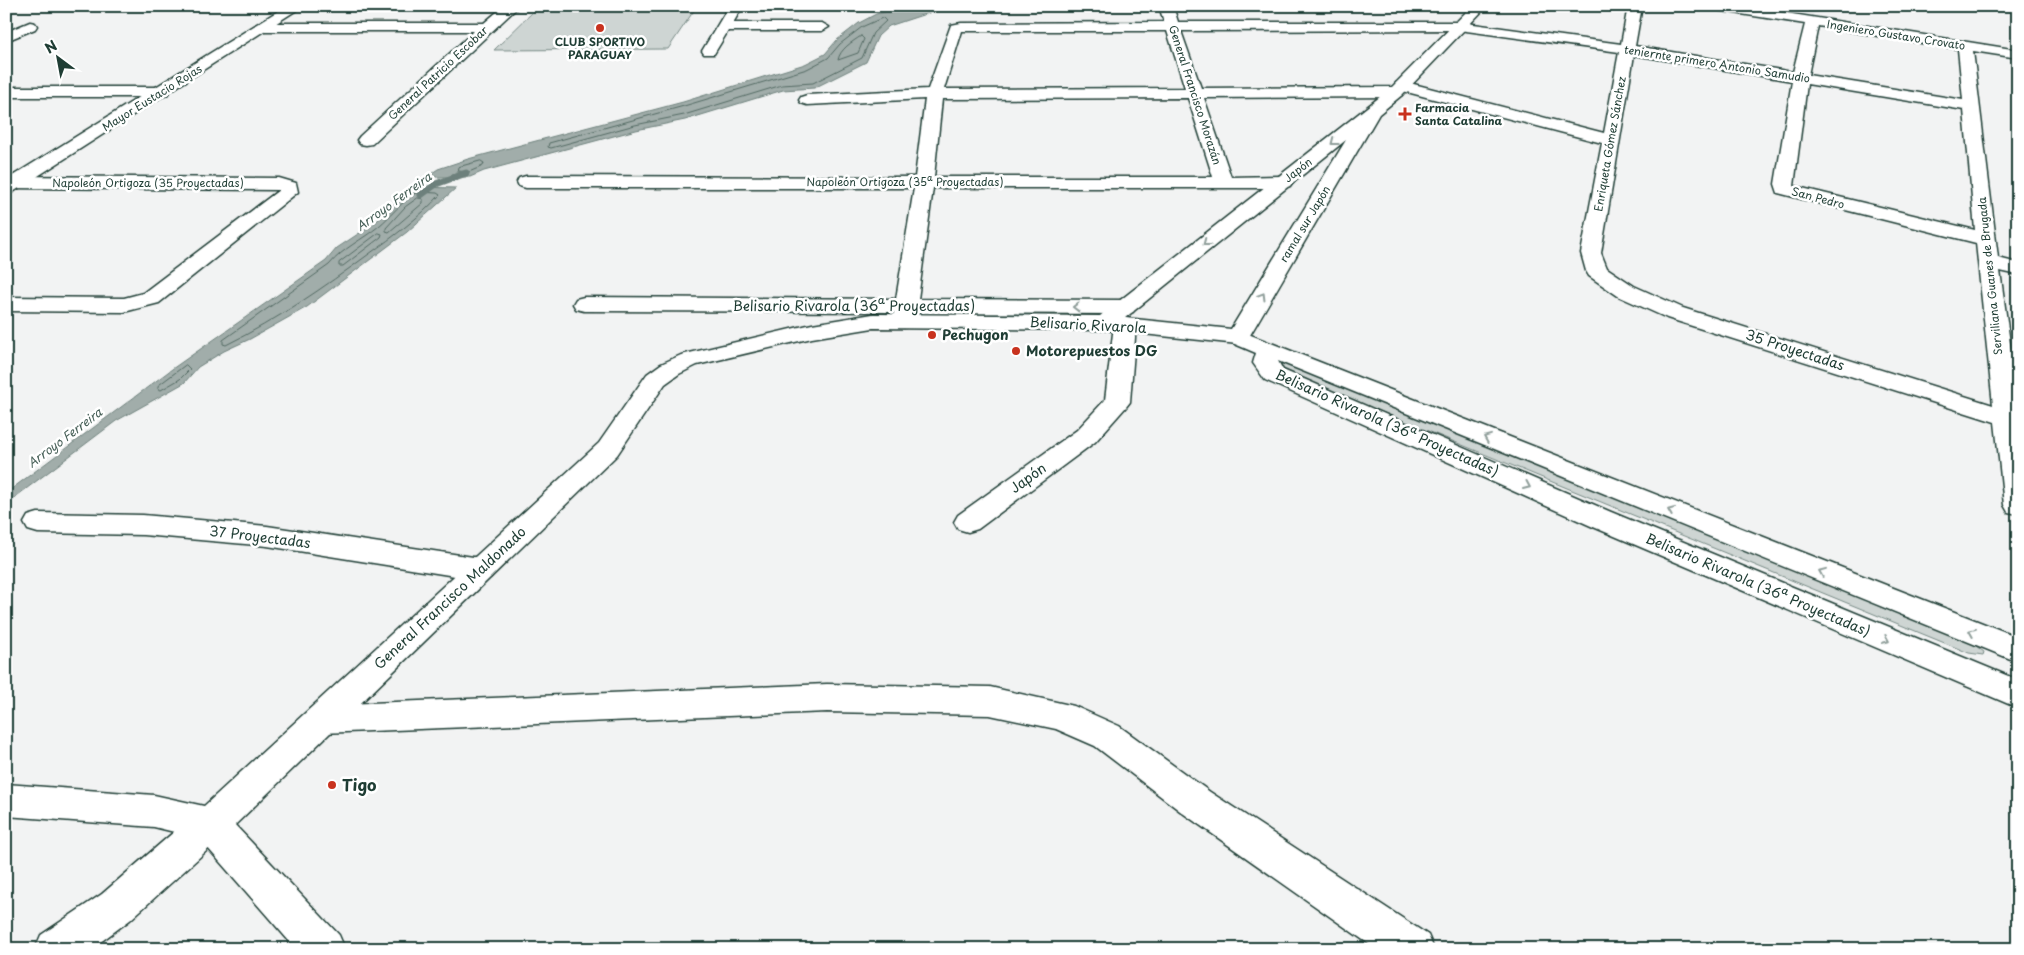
<svg xmlns="http://www.w3.org/2000/svg" width="2024" height="955" viewBox="0 0 2024 955" font-family="'Playpen Sans',sans-serif">
<style>
.green{fill:#ced5d3;stroke:#768984}
.water{fill:#a1adaa;stroke:#6d807b}
.lines{fill:none;stroke-linecap:round;stroke-linejoin:round}
.shore{stroke:#536a63;stroke-width:1}
.stream{stroke:#6d807b;stroke-width:7}
.minor-casing{stroke:#1f3d34;stroke-width:3}
.tertiary-casing{stroke:#1f3d34;stroke-width:3}
.minor{fill:#fff;fill-rule:evenodd}
.tertiary{fill:#fff;fill-rule:evenodd}
.oneway{stroke:#8f9e9a}
.poi-dot{fill:#c8321e;stroke:#fff;stroke-width:2}
.labels{text-anchor:middle;stroke-width:5;stroke-linejoin:round;paint-order:stroke}
.far-street-label{font-size:11px;fill:#1f3d34;stroke:#fff}
.far-poi-label{font-size:11px;font-weight:bold;fill:#1f3d34;stroke:#fff}
.far-water-label{font-size:12px;font-style:italic;fill:#465f57;stroke:#fff}
.street-label{font-size:14px;fill:#1f3d34;stroke:#fff}
.poi-label{font-size:14px;font-weight:bold;fill:#1f3d34;stroke:#fff;text-anchor:start}
.near-poi-label{font-size:16px;font-weight:bold;fill:#1f3d34;stroke:#fff;text-anchor:start}
</style>
<rect width="100%" height="100%" fill="#f2f3f3"/>
<filter id="ink" filterUnits="userSpaceOnUse"><feTurbulence type="fractalNoise" baseFrequency=".02" numOctaves="2"/><feDisplacementMap in="SourceGraphic" scale="10" xChannelSelector="R" yChannelSelector="G"/><feConvolveMatrix kernelMatrix="1 2 1 2 8 2 1 2 1" color-interpolation-filters="sRGB"/></filter>
<g filter="url(#ink)">
<g class="green">
<path d="M 539,6 L 697,6 L 668,49 L 494,50 Z"/>
<path d="M 1276,362 L 1285,362 L 1972,643 L 1984,652 L 1983,655 L 1969,653 L 1277,369 Z"/>
</g>
<g class="water">
<path d="M 909,6 L 950,6 L 889,26 L 878,36 L 866,62 L 814,88 L 783,90 L 685,120 L 636,130 L 484,171 L 470,177 L 426,177 L 438,169 L 468,159 L 683,102 L 805,64 L 825,54 L 837,40 L 859,23 L 876,14 Z"/>
<path d="M 415,187 L 456,188 L 407,232 L 307,307 L 250,339 L 224,351 L 198,367 L 184,383 L 116,421 L 6,504 L 6,493 L 172,369 L 326,261 L 337,248 L 376,222 L 405,192 Z"/>
</g>
<g class="lines">
<g class="shore">
<path d="M 883,18 L 886,21 L 873,33 L 862,58 L 813,83 L 782,85 L 684,115 L 635,125 L 551,148 L 548,147 L 549,143 L 684,106 L 807,69 L 828,58 L 840,44 L 862,27 Z"/>
<path d="M 861,36 L 864,39 L 858,53 L 838,60 C 840,49 852,42 861,36 Z"/>
<path d="M 481,161 L 484,163 L 483,166 L 469,172 L 458,171 L 459,167 Z"/>
<path d="M 417,192 L 437,193 L 440,195 C 419,218 394,236 369,254 C 323,288 277,320 226,345 L 223,344 L 223,340 L 329,265 C 343,248 362,240 379,226 C 392,215 402,201 417,192 Z"/>
<path d="M 418,198 L 423,199 L 423,203 L 389,232 L 386,231 L 386,228 L 405,207 Z"/>
<path d="M 379,233 L 382,234 L 381,237 L 343,266 L 339,266 L 339,263 Z"/>
<path d="M 186,365 L 190,369 L 180,379 L 161,390 L 158,389 L 158,386 Z"/>
</g>
<path class="stream" d="M 421,195 L 436,184 L 466,173"/>
<g class="minor-casing">
<g id="minor">
<path d="M 504,6 L 519,6 L 372,144 L 366,145 L 360,144 L 357,140 L 360,136 L 474,31 L 265,31 L 258,27 L 265,23 L 484,23 Z"/>
<path d="M 729,6 L 743,6 L 733,23 L 822,23 L 829,27 L 822,31 L 728,31 L 714,54 L 704,54 L 702,51 Z"/>
<path d="M 1159,6 L 1173,6 L 1178,22 L 1459,22 L 1621,44 L 1628,6 L 1642,6 L 1635,46 L 1793,72 L 1805,24 L 1715,10 L 1708,6 L 1742,6 L 2018,50 L 2018,58 L 1973,51 L 1998,258 L 2018,263 L 2018,275 L 2000,271 L 2018,401 L 2018,514 L 2008,512 L 2004,505 L 1995,422 L 1667,318 L 1618,296 L 1589,276 L 1586,271 L 1581,253 L 1602,143 L 1403,91 L 1402,95 L 1396,97 L 1204,98 L 1231,177 L 1283,176 L 1290,178 L 1292,182 L 1290,186 L 1283,188 L 933,188 L 918,299 L 1125,300 L 1133,302 L 1136,307 L 1133,312 L 1125,314 L 917,313 L 915,321 L 912,326 L 904,328 L 896,326 L 893,321 L 894,312 L 584,311 L 576,309 L 573,304 L 576,299 L 584,297 L 896,299 L 914,188 L 526,188 L 519,186 L 517,182 L 519,178 L 526,176 L 915,177 L 925,99 L 807,105 L 801,103 L 799,100 L 801,97 L 807,95 L 928,89 L 951,25 L 961,23 L 1164,22 ZM 1818,26 L 1958,49 L 1963,100 L 1808,75 ZM 1459,30 L 1619,52 L 1604,133 L 1402,81 L 1396,83 L 1395,87 L 1201,88 L 1181,31 ZM 962,31 L 1167,31 L 1185,88 L 944,89 ZM 1634,55 L 1792,81 L 1775,184 L 1778,193 L 1976,243 L 1993,405 L 1683,308 L 1634,286 L 1607,268 L 1601,253 ZM 1807,84 L 1964,110 L 1975,230 L 1794,186 ZM 1188,98 L 1213,177 L 934,177 L 942,99 Z"/>
<path d="M 30,22 L 35,23 L 37,26 L 35,29 L 6,41 L 6,32 Z"/>
<path d="M 6,87 L 161,87 L 167,89 L 169,92 L 167,95 L 161,97 L 6,97 Z"/>
<path d="M 6,176 L 279,178 L 296,183 L 298,192 L 159,303 L 124,312 L 6,311 L 6,297 L 124,298 L 143,293 L 279,190 L 6,188 Z"/>
<path d="M 1125,318 L 1133,320 L 1136,325 L 1130,402 L 1126,407 L 1095,442 L 978,529 L 968,532 L 958,529 L 954,522 L 958,515 L 1077,430 L 1105,400 L 1114,325 L 1117,320 Z"/>
<path d="M 1238,330 L 2018,637 L 2018,662 L 1278,361 L 1283,370 L 1611,512 L 2018,680 L 2018,708 L 1591,526 L 1265,380 L 1253,363 L 1256,353 L 1230,342 L 1226,337 L 1230,332 Z"/>
<path d="M 38,513 L 143,515 L 267,526 L 480,558 L 491,561 L 495,569 L 491,577 L 480,580 L 267,546 L 143,535 L 38,533 L 28,530 L 24,523 L 28,516 Z"/>
<path d="M 827,684 L 990,687 L 1074,706 L 1119,726 L 1210,792 L 1428,935 L 1434,949 L 1376,949 L 1184,814 L 1095,746 L 1056,729 L 990,715 L 827,712 L 322,733 L 310,729 L 305,719 L 310,709 L 322,705 Z"/>
<path d="M 210,807 L 223,812 L 229,824 L 223,836 L 130,920 L 91,949 L 35,949 L 41,935 L 102,894 L 197,812 Z"/>
</g>
</g>
<g class="tertiary-casing">
<g id="tertiary">
<path d="M 286,6 L 303,6 L 13,192 L 6,194 L 6,180 Z"/>
<path d="M 1472,6 L 1487,6 L 1402,95 L 1379,114 L 1246,342 L 1238,344 L 1105,330 L 873,328 L 812,338 L 697,365 L 679,374 L 665,384 L 617,455 L 235,825 L 339,935 L 345,949 L 296,949 L 199,838 L 154,827 L 6,816 L 6,784 L 154,795 L 204,806 L 599,443 L 647,374 L 661,364 L 681,355 L 812,324 L 873,314 L 1100,316 L 1390,89 ZM 1346,140 L 1231,329 L 1125,318 Z"/>
</g>
</g>
<use href="#minor" class="minor"/>
<use href="#tertiary" class="tertiary"/>
</g>
<defs><path id="oneway-chevron" d="M-2-3.5L2.5 0L-2 3.5" fill="none" stroke-width="1.6" stroke-linecap="round" stroke-linejoin="round" transform="scale(1.25)"/></defs>
<g class="oneway">
<use href="#oneway-chevron" transform="translate(1334 142) rotate(142)"/>
<use href="#oneway-chevron" transform="translate(1206 243) rotate(142)"/>
<use href="#oneway-chevron" transform="translate(1262 296) rotate(-59)"/>
<use href="#oneway-chevron" transform="translate(1076 307) rotate(-180)"/>
<use href="#oneway-chevron" transform="translate(1487 438) rotate(-158)"/>
<use href="#oneway-chevron" transform="translate(1527 486) rotate(24)"/>
<use href="#oneway-chevron" transform="translate(1671 511) rotate(-158)"/>
<use href="#oneway-chevron" transform="translate(1822 572) rotate(-158)"/>
<use href="#oneway-chevron" transform="translate(1972 632) rotate(-158)"/>
<use href="#oneway-chevron" transform="translate(1886 640) rotate(23)"/>
</g>
</g>
<g class="poi-dot">
<circle cx="600" cy="28" r="5"/>
<path d="M1402.5 106.5h5v5h5v5h-5v5h-5v-5h-5v-5h5z"/>
<circle cx="932" cy="335" r="5"/>
<circle cx="1016" cy="351" r="5"/>
<circle cx="332" cy="785" r="5"/>
</g>
<g class="labels">
<g class="far-street-label">
<text transform="translate(1896 35) rotate(9)" y="4">Ingeniero Gustavo Crovato</text>
<text transform="translate(1717 64) rotate(9)" y="4">teniernte primero Antonio Samudio</text>
<text transform="translate(438 73) rotate(-43)" y="4">General Patricio Escobar</text>
<text transform="translate(1195 95) rotate(72)" y="4">General Francisco Morazán</text>
<text transform="translate(152 98) rotate(-32)" y="4">Mayor Eustacio Rojas</text>
<text transform="translate(1610 144) rotate(-80)" y="4">Enriqueta Gómez Sánchez</text>
<text transform="translate(1298 170) rotate(-38)" y="4">Japón</text>
<text x="905" y="186">Napoleón Ortigoza (35ª Proyectadas)</text>
<text x="148" y="187">Napoleón Ortigoza (35 Proyectadas)</text>
<text transform="translate(1818 198) rotate(15)" y="4">San Pedro</text>
<text transform="translate(1305 224) rotate(-59)" y="4">ramal sur Japón</text>
<text transform="translate(1990 276) rotate(-96)" y="4">Serviliana Guanes de Brugada</text>
</g>
<g class="far-poi-label">
<text x="600" y="46">CLUB SPORTIVO<tspan x="600" dy="13">PARAGUAY</tspan></text>
<text x="1415" y="112" text-anchor="start">Farmacia<tspan x="1415" dy="13">Santa Catalina</tspan></text>
</g>
<g class="far-water-label">
<text transform="translate(394 202) rotate(-36)" y="4">Arroyo Ferreira</text>
<text transform="translate(65 438) rotate(-37)" y="4">Arroyo Ferreira</text>
</g>
<g class="street-label">
<text x="854" y="311">Belisario Rivarola (36ª Proyectadas)</text>
<text transform="translate(1088 325) rotate(3)" y="5">Belisario Rivarola</text>
<text transform="translate(1795 350) rotate(18)" y="5">35 Proyectadas</text>
<text transform="translate(1387 423) rotate(24)" y="5">Belisario Rivarola (36ª Proyectadas)</text>
<text transform="translate(1028 478) rotate(-36)" y="5">Japón</text>
<text transform="translate(260 537) rotate(7)" y="5">37 Proyectadas</text>
<text transform="translate(1758 585) rotate(23)" y="5">Belisario Rivarola (36ª Proyectadas)</text>
<text transform="translate(450 598) rotate(-43)" y="5">General Francisco Maldonado</text>
</g>
<g class="poi-label">
<text x="942" y="340">Pechugon</text>
<text x="1026" y="356">Motorepuestos DG</text>
</g>
<g class="near-poi-label">
<text x="342" y="791">Tigo</text>
</g>
</g>
<rect width="2024" height="955" fill="none" stroke="#fff" stroke-width="25"/>
<rect x="12" y="12" width="1999" height="930" fill="none" stroke="#1f3d34" stroke-width="2" filter="url(#ink)"/>
<g transform="translate(58 58) rotate(328)" stroke="#ffffff" stroke-width="4" paint-order="stroke">
<path d="M0-4L9 19L0 12L-9 19Z" fill="#1f3d34"/>
<text y="-8" font-size="14" font-weight="bold" text-anchor="middle" fill="#1f3d34">N</text>
</g>
</svg>
